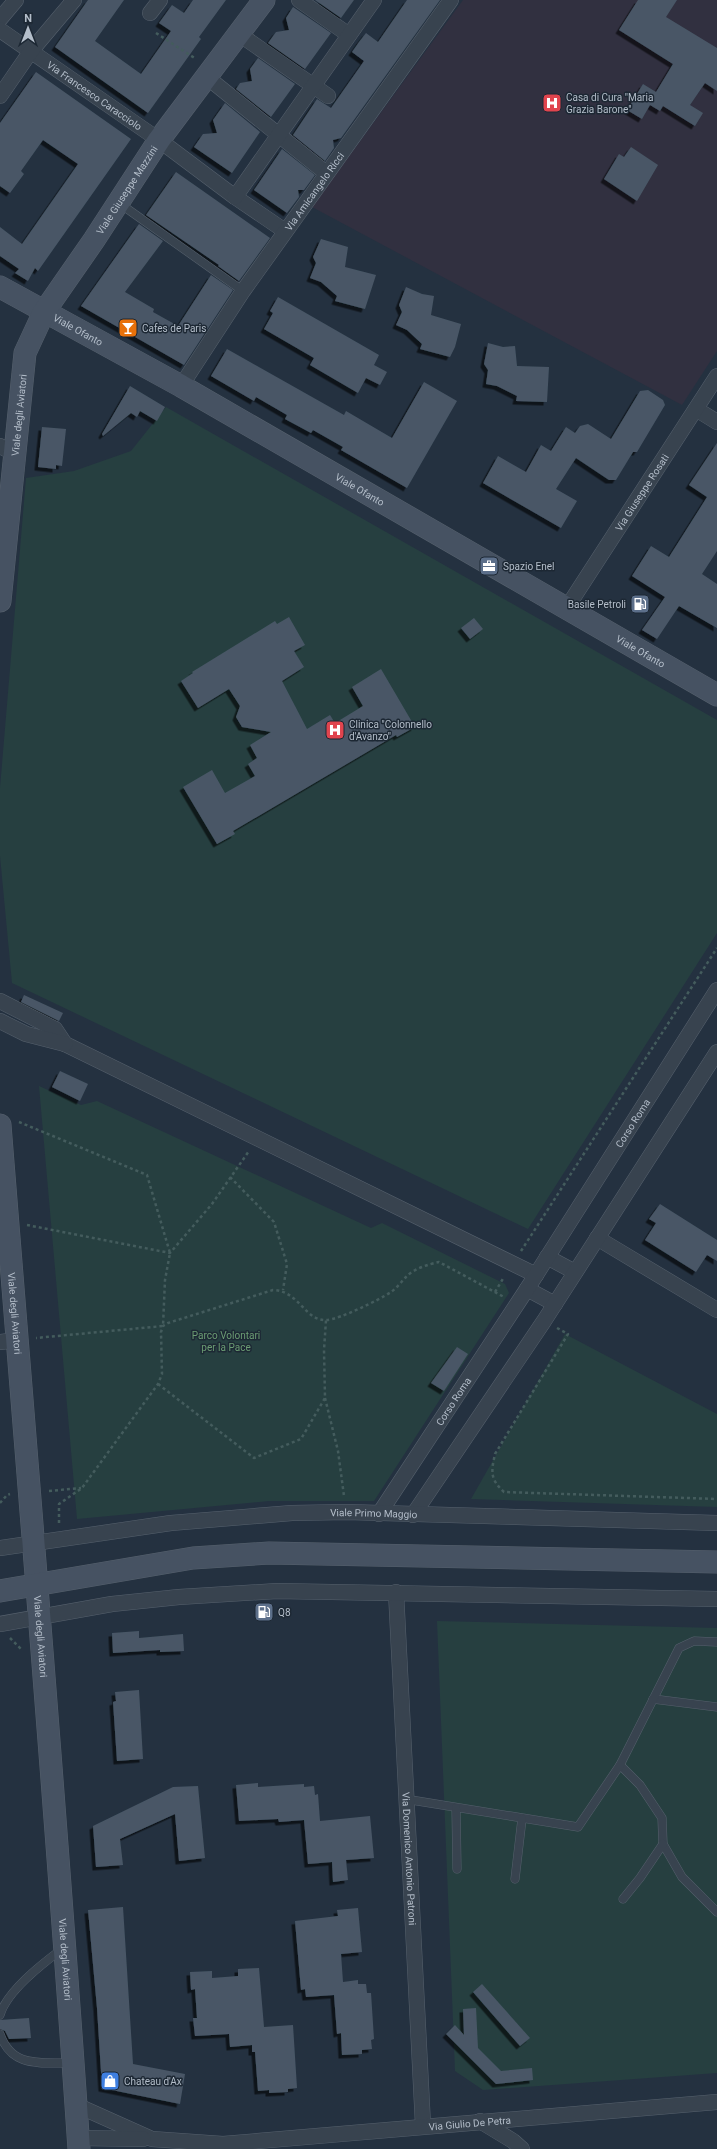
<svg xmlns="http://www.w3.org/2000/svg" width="717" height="2149" viewBox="0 0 717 2149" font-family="Roboto,sans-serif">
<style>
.medical{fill:#313040}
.green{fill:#263f40}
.building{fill:#485766;filter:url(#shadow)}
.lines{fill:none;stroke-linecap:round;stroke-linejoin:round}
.lane-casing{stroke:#56616d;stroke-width:9}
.street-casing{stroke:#56616d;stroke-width:16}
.secondary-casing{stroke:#56616d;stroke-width:23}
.path{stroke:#445c5d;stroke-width:2.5;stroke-dasharray:3 3;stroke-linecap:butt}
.lane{stroke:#38434f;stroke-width:8}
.street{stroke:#38434f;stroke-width:15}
.secondary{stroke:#465262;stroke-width:22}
.labels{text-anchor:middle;stroke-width:3;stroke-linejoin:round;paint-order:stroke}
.street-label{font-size:10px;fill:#b4beca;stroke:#1d2834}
.poi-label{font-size:10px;fill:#b4beca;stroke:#1d2834;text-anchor:start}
.park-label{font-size:10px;fill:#6b9c73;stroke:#1d2834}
</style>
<defs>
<filter id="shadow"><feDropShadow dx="-3.5" dy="3.5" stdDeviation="0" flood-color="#0009"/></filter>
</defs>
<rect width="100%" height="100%" fill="#243140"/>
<path class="medical" d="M 463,0 L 717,0 L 717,351 L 682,405 L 312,207 Z"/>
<g class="green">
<path d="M 166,407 L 717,720 L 717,933 L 528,1229 L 12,983 L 0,856 L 0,788 L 26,478 L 74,471 L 131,451 Z"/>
<path d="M 39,1086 L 81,1105 L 97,1101 L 371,1228 L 382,1223 L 505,1284 L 509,1293 L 374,1501 L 269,1501 L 77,1519 Z"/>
<path d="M 565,1334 L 717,1414 L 717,1507 L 471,1499 Z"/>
<path d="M 437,1621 L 717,1628 L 717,2073 L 483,2090 L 455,2071 Z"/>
</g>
<g class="building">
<path d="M 88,0 L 124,0 L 95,41 L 141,74 L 171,31 L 159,23 L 172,5 L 184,13 L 193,0 L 226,0 L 199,37 L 201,39 L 148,113 L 55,47 Z"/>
<path d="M 315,0 L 354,0 L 341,18 Z"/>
<path d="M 407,0 L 440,0 L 341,138 L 333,140 L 334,148 L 325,161 L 293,135 L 317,99 L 331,108 L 364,61 L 352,52 L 359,42 L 366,33 L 378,42 Z"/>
<path d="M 638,0 L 677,0 L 666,17 L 717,48 L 717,91 L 705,83 L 690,105 L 703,113 L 695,126 L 663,106 L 660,111 L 650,105 L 642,119 L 627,110 L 643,84 L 656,92 L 673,64 L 619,30 Z"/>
<path d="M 293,7 L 331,33 L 305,69 L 268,43 L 276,32 L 289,30 L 286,18 Z"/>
<path d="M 258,58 L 295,84 L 271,117 L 236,89 L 240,83 L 252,81 L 250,69 Z"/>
<path d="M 36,72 L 131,139 L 38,271 L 35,268 L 28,281 L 15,273 L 19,269 L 0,256 L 0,227 L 22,244 L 78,164 L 43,140 L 21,171 L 24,174 L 10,193 L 0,186 L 0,123 Z"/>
<path d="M 225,103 L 260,132 L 232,173 L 194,147 L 203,134 L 217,133 L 213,120 Z"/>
<path d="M 631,147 L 658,165 L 637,201 L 604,179 L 619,154 L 624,157 Z"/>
<path d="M 282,149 L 315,175 L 304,190 L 298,190 L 299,197 L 287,213 L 254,190 Z"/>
<path d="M 176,172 L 270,238 L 239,281 L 218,266 L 219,265 L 146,215 Z"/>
<path d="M 139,224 L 163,241 L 125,292 L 154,309 L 153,312 L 178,326 L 211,275 L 233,290 L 184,365 L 81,306 Z"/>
<path d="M 321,239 L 348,247 L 345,267 L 376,275 L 365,309 L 335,301 L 337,296 L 321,282 L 310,278 L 316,263 L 313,257 Z"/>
<path d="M 406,287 L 422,294 L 434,296 L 431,315 L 461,324 L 455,347 L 450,357 L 420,349 L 422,344 L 407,330 L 396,325 L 402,312 L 399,305 Z"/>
<path d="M 278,297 L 379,355 L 374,365 L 387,372 L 380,385 L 366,378 L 358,393 L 310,365 L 314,358 L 264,329 L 273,313 L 270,311 Z"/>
<path d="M 488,343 L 503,347 L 515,346 L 517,366 L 549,367 L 547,402 L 516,401 L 517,396 L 497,386 L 486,384 L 488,370 L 484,364 Z"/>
<path d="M 227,349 L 344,415 L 346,411 L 392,438 L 424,382 L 457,401 L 407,488 L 341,450 L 343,447 L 313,430 L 311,433 L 285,419 L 287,415 L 256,397 L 254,401 L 211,376 Z"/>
<path d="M 130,386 L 165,407 L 157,421 L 140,411 L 137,417 L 131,413 L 103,436 L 102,434 Z"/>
<path d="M 648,390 L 663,400 L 665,405 L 637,452 L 633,452 L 616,480 L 609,480 L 576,458 L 556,489 L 577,501 L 561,528 L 483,483 L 498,456 L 526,472 L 541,445 L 551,451 L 566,427 L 575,433 L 580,426 L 588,424 L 611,439 L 640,391 Z"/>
<path d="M 42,427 L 66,429 L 62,466 L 56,465 L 56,469 L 38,467 Z"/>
<path d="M 717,443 L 717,551 L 702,574 L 717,584 L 717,628 L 679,606 L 657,639 L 642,630 L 665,597 L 632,576 L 651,546 L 669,557 L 707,497 L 689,485 Z"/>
<path d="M 289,617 L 305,645 L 294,651 L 304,667 L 282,681 L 307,729 L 330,715 L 335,723 L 363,706 L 352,687 L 381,669 L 415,727 L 397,737 L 396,735 L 233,831 L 235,834 L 217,844 L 183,787 L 212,770 L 225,793 L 255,776 L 248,764 L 257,758 L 250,745 L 271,732 L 242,727 L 236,717 L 240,706 L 229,689 L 198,708 L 181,681 L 193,673 L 192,672 L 275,621 L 277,624 Z"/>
<path d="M 474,618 L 483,629 L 470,639 L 461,628 Z"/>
<path d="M 24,995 L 63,1013 L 59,1021 L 21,1002 Z"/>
<path d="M 60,1071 L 88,1084 L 80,1101 L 52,1087 Z"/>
<path d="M 660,1204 L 717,1240 L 717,1261 L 707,1255 L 696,1272 L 645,1240 L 656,1223 L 649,1219 Z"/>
<path d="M 457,1347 L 468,1354 L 444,1391 L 431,1383 Z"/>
<path d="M 139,1631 L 139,1638 L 183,1634 L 184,1651 L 160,1652 L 160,1650 L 113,1653 L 112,1633 Z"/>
<path d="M 139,1690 L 143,1759 L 117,1761 L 113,1702 L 116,1701 L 115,1692 Z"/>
<path d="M 258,1783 L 258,1787 L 304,1784 L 304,1787 L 314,1786 L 315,1795 L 318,1794 L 320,1821 L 370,1816 L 374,1858 L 346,1860 L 348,1880 L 333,1882 L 332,1862 L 308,1864 L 304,1820 L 279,1822 L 278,1819 L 239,1821 L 236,1785 Z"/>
<path d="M 198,1786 L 205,1858 L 179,1861 L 175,1814 L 120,1839 L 123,1865 L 96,1867 L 93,1826 L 173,1787 Z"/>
<path d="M 123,1907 L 133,2064 L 185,2074 L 180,2104 L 102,2088 L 97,2008 L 88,1910 Z"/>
<path d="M 358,1908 L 362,1952 L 341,1954 L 343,1982 L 358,1980 L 358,1984 L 366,1984 L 367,1993 L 371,1993 L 374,2039 L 371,2040 L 372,2049 L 362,2050 L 362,2054 L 342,2055 L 341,2033 L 337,2034 L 334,1995 L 306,1997 L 305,1989 L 301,1990 L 295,1921 L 338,1916 L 337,1910 Z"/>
<path d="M 259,1968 L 264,2027 L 293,2025 L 297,2088 L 288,2089 L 288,2092 L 269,2093 L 269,2090 L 258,2091 L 255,2052 L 252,2052 L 252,2045 L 230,2047 L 229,2034 L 195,2036 L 193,2018 L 197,2018 L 195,1989 L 191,1990 L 190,1972 L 212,1971 L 212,1978 L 238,1976 L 238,1969 Z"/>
<path d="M 482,1984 L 530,2038 L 520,2046 L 473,1992 Z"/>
<path d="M 476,2008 L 478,2048 L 501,2071 L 532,2068 L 533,2080 L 496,2084 L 446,2034 L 455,2025 L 464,2035 L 463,2009 Z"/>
<path d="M 29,2018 L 31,2038 L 9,2039 L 5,2031 L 0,2029 L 0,2020 Z"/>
</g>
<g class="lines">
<g class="lane-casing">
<g id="lane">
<path d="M 119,203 L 243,291"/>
<path d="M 653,1699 L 717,1707"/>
<path d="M 620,1765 L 640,1785 L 662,1818 L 663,1844 L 682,1877 L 717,1912"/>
<path d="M 405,1799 L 578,1827 L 620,1765 L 679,1648 L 694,1641 L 717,1642"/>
<path d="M 456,1808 L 457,1869"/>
<path d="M 515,1879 L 522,1819"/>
<path d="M 623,1899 L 640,1878 L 663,1844"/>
<path d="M 0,2015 C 7,1991 42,1964 62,1949"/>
<path d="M 0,2034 C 12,2069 41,2062 72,2063"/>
</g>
</g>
<g class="street-casing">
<g id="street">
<path d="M 299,0 L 349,35"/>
<path d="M 150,13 L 160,0"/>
<path d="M 0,19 L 16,0"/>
<path id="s1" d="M 0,30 L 159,140 L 235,197 L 285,231"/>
<path d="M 239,34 L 328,96"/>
<path d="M 208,78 L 326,173"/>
<path d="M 0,96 L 31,51 L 74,0"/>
<path d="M 235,197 L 374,0"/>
<path id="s2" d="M 181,386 L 243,291 L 451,0"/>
<path d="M 696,409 L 717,422"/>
<path d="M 0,446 L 15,454"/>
<path id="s3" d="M 566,609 L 717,376"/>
<path d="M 0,1001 L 55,1029 L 65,1044 L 536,1275"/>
<path d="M 0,1021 L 26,1034 L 65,1044"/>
<path d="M 597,1238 L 717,1310"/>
<path d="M 547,1257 L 575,1272"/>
<path d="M 527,1289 L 555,1304"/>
<path d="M 0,1342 L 17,1340"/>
<path id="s4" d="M 379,1514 L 527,1289 L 717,990"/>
<path d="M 413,1515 L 544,1321 L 717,1052"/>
<path id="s5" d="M 0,1548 L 171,1523 L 292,1513 L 347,1512 L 717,1523"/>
<path id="s6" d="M 396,1592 L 423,2125"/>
<path d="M 0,1624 L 112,1604 L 179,1597 L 277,1591 L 717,1599"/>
<path id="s7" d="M 76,2105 L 152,2139 L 223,2144 L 717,2102"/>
<path d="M 480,2121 L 513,2141 L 522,2149"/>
<path d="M 78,2138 L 143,2139"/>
</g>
</g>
<g class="secondary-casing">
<g id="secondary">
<path id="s8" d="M 0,287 L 181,386 L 717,695"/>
<path id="s9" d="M 0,601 L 25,353 L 44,312 L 94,240 L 159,140 L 264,0"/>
<path id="s10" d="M 0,1125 C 27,1466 56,1807 79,2149"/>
<path d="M 0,1591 L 193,1558 L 269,1553 L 717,1562"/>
</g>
</g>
<g class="path">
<path d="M 156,33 L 196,59"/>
<path d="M 19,1122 L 147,1175 L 170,1253 L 165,1280 L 163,1326 L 36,1338"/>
<path d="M 230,1177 L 274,1222 L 287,1264 L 283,1290"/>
<path d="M 27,1225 L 170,1253 L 212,1204 L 249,1151"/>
<path d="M 521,1251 L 717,948"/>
<path d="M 495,1292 L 504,1277"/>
<path d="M 557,1328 L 568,1334 L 495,1454 C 491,1472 490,1479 504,1492 L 717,1499"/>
<path d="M 158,1384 L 254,1458 L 301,1439 L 325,1398 L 324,1350 L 326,1320"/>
<path d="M 325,1398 L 338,1451 L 344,1496"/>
<path d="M 49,1491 L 81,1488"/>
<path d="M 0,1503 L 7,1495 L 10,1494"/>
<path d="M 59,1523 L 59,1504 L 82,1488 L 158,1384 L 162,1374 L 161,1332 L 163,1326 L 168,1323 L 273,1290 C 300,1291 305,1322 327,1320 C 340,1319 379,1300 391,1292 C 397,1288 401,1282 406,1277 C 413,1269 429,1264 439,1262 L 504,1297"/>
<path d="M 10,1638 L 22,1650"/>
</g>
<use href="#lane" class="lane"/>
<use href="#street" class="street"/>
<use href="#secondary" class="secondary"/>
</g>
<defs>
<g id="hospital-square" transform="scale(1)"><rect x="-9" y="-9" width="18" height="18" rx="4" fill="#e0444e" stroke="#1d2834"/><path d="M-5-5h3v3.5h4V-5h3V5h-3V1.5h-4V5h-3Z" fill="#fff"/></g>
<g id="bar-square" transform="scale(1)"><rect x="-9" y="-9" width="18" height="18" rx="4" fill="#e8710a" stroke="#1d2834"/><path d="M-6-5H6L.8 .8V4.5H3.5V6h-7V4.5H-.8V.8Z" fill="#fff"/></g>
<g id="office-square" transform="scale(1)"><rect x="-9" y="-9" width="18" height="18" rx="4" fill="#5c6f8a" stroke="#1d2834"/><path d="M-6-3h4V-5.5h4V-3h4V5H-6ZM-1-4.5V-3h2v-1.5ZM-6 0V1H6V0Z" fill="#fff"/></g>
<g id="fuel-square" transform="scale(1)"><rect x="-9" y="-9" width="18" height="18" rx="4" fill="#5c6f8a" stroke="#1d2834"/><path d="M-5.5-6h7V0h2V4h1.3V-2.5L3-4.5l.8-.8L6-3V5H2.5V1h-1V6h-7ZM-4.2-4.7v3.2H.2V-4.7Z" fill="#fff"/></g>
<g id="shop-square" transform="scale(1)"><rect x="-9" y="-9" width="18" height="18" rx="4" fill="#3f7fe0" stroke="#1d2834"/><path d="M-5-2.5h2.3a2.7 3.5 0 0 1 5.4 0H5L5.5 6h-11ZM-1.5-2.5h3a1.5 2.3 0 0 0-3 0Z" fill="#fff"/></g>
</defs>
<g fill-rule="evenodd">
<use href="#hospital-square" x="552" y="103"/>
<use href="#bar-square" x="128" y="328"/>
<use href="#office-square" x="489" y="566"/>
<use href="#fuel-square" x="640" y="604"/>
<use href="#hospital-square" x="335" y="730"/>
<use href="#fuel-square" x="264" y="1612"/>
<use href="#shop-square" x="110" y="2081"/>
</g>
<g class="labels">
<g class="street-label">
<text dy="4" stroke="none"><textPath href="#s1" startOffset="115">Via Francesco Caracciolo</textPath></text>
<text dy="4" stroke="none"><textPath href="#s9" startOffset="442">Viale Giuseppe Mazzini</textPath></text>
<text dy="4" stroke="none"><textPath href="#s2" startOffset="236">Via Amicangelo Ricci</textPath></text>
<text dy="4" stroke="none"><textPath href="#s8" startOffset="89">Viale Ofanto</textPath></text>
<text dy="4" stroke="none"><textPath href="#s9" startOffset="187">Viale degli Aviatori</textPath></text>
<text dy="4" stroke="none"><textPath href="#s8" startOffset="413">Viale Ofanto</textPath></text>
<text dy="4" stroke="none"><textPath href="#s3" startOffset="139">Via Giuseppe Rosati</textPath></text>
<text dy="4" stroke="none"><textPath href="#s8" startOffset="737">Viale Ofanto</textPath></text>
<text dy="4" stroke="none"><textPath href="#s4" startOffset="466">Corso Roma</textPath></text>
<text dy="4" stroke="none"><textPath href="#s10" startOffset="189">Viale degli Aviatori</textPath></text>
<text dy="4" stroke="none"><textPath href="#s4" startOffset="135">Corso Roma</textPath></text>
<text dy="4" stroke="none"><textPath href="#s5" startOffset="376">Viale Primo Maggio</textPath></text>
<text dy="4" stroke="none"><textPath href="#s10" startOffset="513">Viale degli Aviatori</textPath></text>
<text dy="4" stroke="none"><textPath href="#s6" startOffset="267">Via Domenico Antonio Patroni</textPath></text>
<text dy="4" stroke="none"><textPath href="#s10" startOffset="837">Viale degli Aviatori</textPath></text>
<text dy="4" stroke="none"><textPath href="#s7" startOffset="402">Via Giulio De Petra</textPath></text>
</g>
<g class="poi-label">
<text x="566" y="101">Casa di Cura "Maria<tspan x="566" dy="12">Grazia Barone"</tspan></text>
<text x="142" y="332">Cafes de Paris</text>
<text x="503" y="570">Spazio Enel</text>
<text x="626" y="608" text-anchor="end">Basile Petroli</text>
<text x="349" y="728">Clinica "Colonnello<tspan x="349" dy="12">d'Avanzo"</tspan></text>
<text x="278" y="1616">Q8</text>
<text x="124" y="2085">Chateau d'Ax</text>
</g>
<g class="park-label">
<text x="226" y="1339">Parco Volontari<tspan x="226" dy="12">per la Pace</tspan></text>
</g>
</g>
<g transform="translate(28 28)" stroke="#1d2834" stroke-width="3" paint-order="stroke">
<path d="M0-3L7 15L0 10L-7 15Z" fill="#b4beca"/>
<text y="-6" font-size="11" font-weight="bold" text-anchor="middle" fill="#b4beca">N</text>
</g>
</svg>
